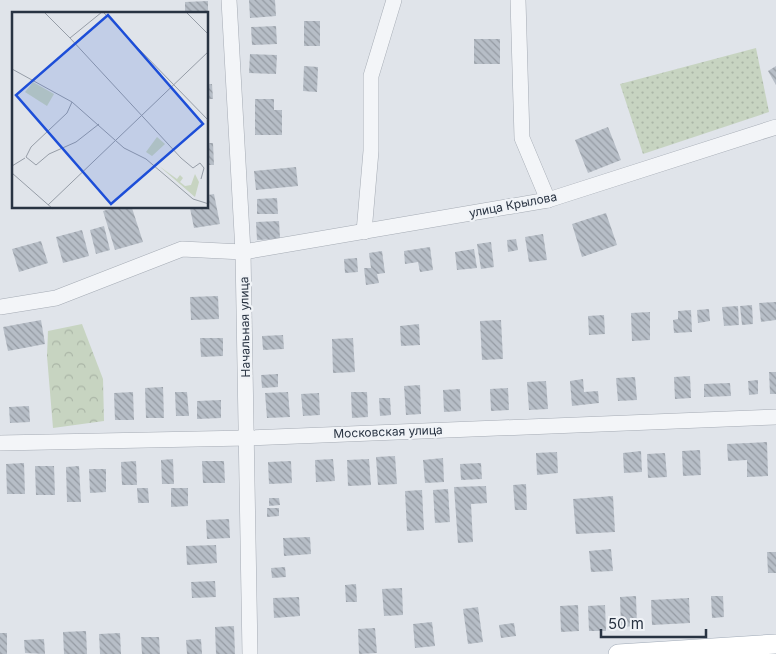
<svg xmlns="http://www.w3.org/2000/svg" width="776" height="654" viewBox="0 0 776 654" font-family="Inter,sans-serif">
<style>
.grass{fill:url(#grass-dots)}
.forest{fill:url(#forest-crowns)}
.building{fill:url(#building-back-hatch)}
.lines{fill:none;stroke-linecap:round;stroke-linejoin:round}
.minor-casing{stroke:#a5abb4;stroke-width:16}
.major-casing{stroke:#9fa9b6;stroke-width:20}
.minor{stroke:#f3f5f8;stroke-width:15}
.major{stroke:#fff;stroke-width:19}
.labels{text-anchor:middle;stroke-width:4.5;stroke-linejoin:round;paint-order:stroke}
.street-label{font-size:12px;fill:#283342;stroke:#f0f3f7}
.inset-road{fill:none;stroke:#969da7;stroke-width:1}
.view{fill:#1d4ed8;fill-opacity:0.15;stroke:#1d4ed8;stroke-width:2.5}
.inset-edge{fill:none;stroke:#283342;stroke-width:2.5}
</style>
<defs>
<pattern id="grass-dots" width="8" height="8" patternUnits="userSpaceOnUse" patternTransform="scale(1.25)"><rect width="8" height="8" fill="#c7d4c1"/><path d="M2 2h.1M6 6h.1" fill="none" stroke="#abb6a7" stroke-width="1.8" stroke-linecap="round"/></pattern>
<pattern id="forest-crowns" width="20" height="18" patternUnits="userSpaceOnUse" patternTransform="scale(1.25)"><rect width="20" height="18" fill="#c7d4c1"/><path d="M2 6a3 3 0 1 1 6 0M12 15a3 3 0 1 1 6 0" fill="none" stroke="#abb6a7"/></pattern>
<pattern id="building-back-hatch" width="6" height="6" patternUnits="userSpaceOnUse" patternTransform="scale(1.25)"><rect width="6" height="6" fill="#b7bec7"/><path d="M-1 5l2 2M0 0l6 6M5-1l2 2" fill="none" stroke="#959ba3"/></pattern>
</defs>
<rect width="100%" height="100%" fill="#e0e4ea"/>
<path class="grass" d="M 756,48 L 769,112 L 643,154 L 620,84 Z"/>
<path class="forest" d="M 82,324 L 103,379 L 104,421 L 53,428 L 47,356 L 48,331 Z"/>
<g class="building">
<path d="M 249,0 L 275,0 L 276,16 L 250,18 Z"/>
<path d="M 208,1 L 208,14 L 185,14 L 185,2 Z"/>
<rect x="304" y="21" width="16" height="25"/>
<path d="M 276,26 L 277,44 L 252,45 L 251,27 Z"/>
<rect x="474" y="39" width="26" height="25"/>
<path d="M 250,54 L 277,55 L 276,74 L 249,73 Z"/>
<path d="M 304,66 L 318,67 L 317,92 L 303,91 Z"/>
<path d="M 776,66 L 776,85 L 768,71 Z"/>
<path d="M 208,84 L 212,84 L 213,99 L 208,99 Z"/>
<path d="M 255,99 L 274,99 L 274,110 L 282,110 L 282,135 L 255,135 Z"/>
<path d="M 608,127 L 621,160 L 588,173 L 575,140 Z"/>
<path d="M 208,143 L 213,143 L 214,165 L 208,165 Z"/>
<path d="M 296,167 L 298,186 L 256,190 L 254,171 Z"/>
<path d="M 214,194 L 220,224 L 194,228 L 190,208 L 208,208 L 208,195 Z"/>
<path d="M 277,198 L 278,214 L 257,214 L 257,199 Z"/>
<path d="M 114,208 L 132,208 L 143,242 L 115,250 L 103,211 Z"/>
<path d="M 606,213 L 617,245 L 582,257 L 572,224 Z"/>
<path d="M 279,221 L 280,239 L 257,240 L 256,222 Z"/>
<path d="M 104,226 L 110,250 L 96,254 L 90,230 Z"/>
<path d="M 82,230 L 89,256 L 63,263 L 56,237 Z"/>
<path d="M 543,234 L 547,260 L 529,262 L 525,237 Z"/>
<path d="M 516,239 L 518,250 L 508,252 L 507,240 Z"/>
<path d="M 41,241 L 48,263 L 19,272 L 12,249 Z"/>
<path d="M 491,242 L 494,267 L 481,269 L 477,244 Z"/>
<path d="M 430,247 L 433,270 L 420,272 L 418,262 L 405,264 L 404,251 Z"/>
<path d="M 474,249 L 477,268 L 457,270 L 455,252 Z"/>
<path d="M 382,251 L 385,273 L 377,274 L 379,283 L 366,285 L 364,268 L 371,268 L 369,253 Z"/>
<path d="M 357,258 L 358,272 L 345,273 L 344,259 Z"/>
<path d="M 218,296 L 219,319 L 191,320 L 190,297 Z"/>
<path d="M 776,302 L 776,320 L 761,322 L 759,303 Z"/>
<path d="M 752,305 L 753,324 L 742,325 L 740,306 Z"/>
<path d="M 738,306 L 739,325 L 724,326 L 722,307 Z"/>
<path d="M 709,309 L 710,321 L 698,323 L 697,310 Z"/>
<path d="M 691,310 L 692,332 L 674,333 L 673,320 L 678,319 L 678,311 Z"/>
<path d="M 650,312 L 650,340 L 632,341 L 631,313 Z"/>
<path d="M 604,315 L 605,334 L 589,335 L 588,316 Z"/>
<path d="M 41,320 L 45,344 L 8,351 L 3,327 Z"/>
<path d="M 501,320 L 503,359 L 482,360 L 480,321 Z"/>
<path d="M 419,324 L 420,345 L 401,346 L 400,326 Z"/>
<path d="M 283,335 L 284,349 L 263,350 L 262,336 Z"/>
<path d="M 200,338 L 223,338 L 223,356 L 201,357 Z"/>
<path d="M 353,338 L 355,372 L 333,373 L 332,339 Z"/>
<path d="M 769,372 L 776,372 L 776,394 L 770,394 Z"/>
<path d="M 278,374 L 278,387 L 262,388 L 261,375 Z"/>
<path d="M 690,376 L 691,398 L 675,399 L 674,377 Z"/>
<path d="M 635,377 L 637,400 L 618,401 L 616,378 Z"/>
<path d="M 583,379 L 584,392 L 598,391 L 599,403 L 572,406 L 570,381 Z"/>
<path d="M 758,380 L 758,394 L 749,395 L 748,381 Z"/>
<path d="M 546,381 L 548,409 L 529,410 L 527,382 Z"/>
<path d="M 730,383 L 731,396 L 704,397 L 704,384 Z"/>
<path d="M 420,385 L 421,414 L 406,415 L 404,386 Z"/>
<path d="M 163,387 L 164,418 L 146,418 L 145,388 Z"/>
<path d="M 508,388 L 509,410 L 491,411 L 490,389 Z"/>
<path d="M 460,389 L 461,411 L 444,412 L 443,390 Z"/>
<path d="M 133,392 L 134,420 L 115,420 L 114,393 Z"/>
<path d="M 175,392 L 187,392 L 189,416 L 176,416 Z"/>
<path d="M 288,392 L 290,417 L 267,418 L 265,393 Z"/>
<path d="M 351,392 L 367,392 L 368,417 L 352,418 Z"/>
<path d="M 319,393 L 320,415 L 303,416 L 301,394 Z"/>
<path d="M 379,398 L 390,398 L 391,415 L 380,416 Z"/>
<path d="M 221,400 L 221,418 L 197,419 L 197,401 Z"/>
<path d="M 29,406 L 30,422 L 10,423 L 9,407 Z"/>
<path d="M 767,442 L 768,476 L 747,477 L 747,460 L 728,461 L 727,444 Z"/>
<path d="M 700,450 L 701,475 L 683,476 L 682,451 Z"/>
<path d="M 641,451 L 642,472 L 624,473 L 623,453 Z"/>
<path d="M 557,452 L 558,473 L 537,475 L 536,453 Z"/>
<path d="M 665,453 L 667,477 L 648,478 L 647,454 Z"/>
<path d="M 395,456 L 397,484 L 378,485 L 376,457 Z"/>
<path d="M 443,458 L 444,482 L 425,483 L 423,460 Z"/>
<path d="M 173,459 L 174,484 L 162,484 L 161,460 Z"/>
<path d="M 333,459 L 335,481 L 316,482 L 315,460 Z"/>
<path d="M 369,459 L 371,485 L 348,486 L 347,460 Z"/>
<path d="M 136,461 L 137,485 L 122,485 L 121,462 Z"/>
<path d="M 202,461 L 224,461 L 225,483 L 203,483 Z"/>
<path d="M 291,461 L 292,483 L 269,484 L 268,462 Z"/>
<path d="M 24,463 L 25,494 L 7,494 L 6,464 Z"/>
<path d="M 481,463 L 482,479 L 461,480 L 460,464 Z"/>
<path d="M 35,466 L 54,466 L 55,495 L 36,495 Z"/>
<path d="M 79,466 L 81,502 L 67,502 L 66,467 Z"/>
<path d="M 89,469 L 106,469 L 106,492 L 90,493 Z"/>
<path d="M 526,484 L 527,510 L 515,510 L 513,485 Z"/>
<path d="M 486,486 L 487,503 L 471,504 L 473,542 L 458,543 L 454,487 Z"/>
<path d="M 137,488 L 148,488 L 149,503 L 138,503 Z"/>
<path d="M 171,488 L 188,488 L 188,506 L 171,507 Z"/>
<path d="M 448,489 L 450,522 L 435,523 L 433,490 Z"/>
<path d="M 422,490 L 424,530 L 407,531 L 405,491 Z"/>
<path d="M 613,496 L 615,532 L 576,534 L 573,499 Z"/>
<path d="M 269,498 L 279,498 L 280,505 L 269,506 Z"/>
<path d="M 267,508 L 279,508 L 279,516 L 267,517 Z"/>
<path d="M 229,519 L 230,538 L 207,539 L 206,520 Z"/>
<path d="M 310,537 L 311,554 L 284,556 L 283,538 Z"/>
<path d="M 216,545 L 217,563 L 187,565 L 186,546 Z"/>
<path d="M 611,549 L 613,571 L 591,572 L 589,551 Z"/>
<path d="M 767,552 L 776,552 L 776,573 L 768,573 Z"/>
<path d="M 285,567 L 286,577 L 272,578 L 271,568 Z"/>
<path d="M 215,581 L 216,597 L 192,598 L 191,582 Z"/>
<path d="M 356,584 L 357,602 L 346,602 L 345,585 Z"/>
<path d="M 402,588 L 403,615 L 384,616 L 382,589 Z"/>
<path d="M 636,596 L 637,626 L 621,627 L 620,597 Z"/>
<path d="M 711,596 L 723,596 L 724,617 L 712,618 Z"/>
<path d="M 299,597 L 300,616 L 274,618 L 273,598 Z"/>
<path d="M 689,598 L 690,623 L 652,625 L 651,600 Z"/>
<path d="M 578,605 L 579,631 L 561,632 L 560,606 Z"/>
<path d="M 605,605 L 606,631 L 589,631 L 588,606 Z"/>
<path d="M 478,607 L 483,642 L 468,644 L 463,609 Z"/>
<path d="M 432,622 L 435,646 L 415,648 L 413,624 Z"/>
<path d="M 514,623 L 516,636 L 501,638 L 499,625 Z"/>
<path d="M 234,626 L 235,654 L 216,654 L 215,627 Z"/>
<path d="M 375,628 L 377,653 L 359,654 L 358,629 Z"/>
<path d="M 86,631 L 87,654 L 64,654 L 63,632 Z"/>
<rect x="0" y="633" width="7" height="21"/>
<path d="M 120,633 L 121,654 L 100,654 L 99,634 Z"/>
<path d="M 141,637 L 159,637 L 160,654 L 142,654 Z"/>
<path d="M 44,639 L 45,654 L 25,653 L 24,640 Z"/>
<path d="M 201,639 L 202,654 L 187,654 L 186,640 Z"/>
</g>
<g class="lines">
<g class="minor-casing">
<g id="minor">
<path d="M 229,0 L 243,252 L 250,654"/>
<path d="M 518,0 L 522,138 L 548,200"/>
<path d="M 364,232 L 371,151 L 371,76 L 394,0"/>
<path d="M 0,307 L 56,298 L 182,249 L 243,252 L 548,200 L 776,127"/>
<path d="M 0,443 L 247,438 L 776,417"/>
</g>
</g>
<g class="major-casing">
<path id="major" d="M 618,654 L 776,644"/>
</g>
<use href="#minor" class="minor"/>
<use href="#major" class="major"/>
</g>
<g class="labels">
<g class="street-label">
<text transform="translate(513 205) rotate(-11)" y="4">улица Крылова</text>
<text transform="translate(245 327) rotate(-91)" y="4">Начальная улица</text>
<text transform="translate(388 432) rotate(-2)" y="4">Московская улица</text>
</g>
</g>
<g transform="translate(12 12)">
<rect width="196" height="196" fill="#e0e4ea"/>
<path d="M 21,70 L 42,82 L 35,94 L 13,80 Z" fill="#c7d4c1"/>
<path d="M 145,125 L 153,132 L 140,144 L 134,140 ZM 147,154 L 165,167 L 168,163 L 171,166 L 168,170 L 173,174 L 179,173 L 183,162 L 187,170 L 183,185 Z" fill="#c7d4c1"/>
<path class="inset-road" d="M 32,0 L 58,26 L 90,0M 91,0 L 197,109M 174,0 L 197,23M 58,26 L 169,146 L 181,156 L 188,151 L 192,156 L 189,167M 0,57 L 60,90 L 112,136 L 134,147 L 181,187 L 197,192M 60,90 L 55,101 L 19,135 L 14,145 L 24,153 L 37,142 L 64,130 L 87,112M 0,154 L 13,146M 0,161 L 41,197M 36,193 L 197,39"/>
<path class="view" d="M 96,3 L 191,112 L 99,192 L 4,83 Z"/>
<rect width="196" height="196" class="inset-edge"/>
</g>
<path d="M601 629v8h105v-8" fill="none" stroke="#283342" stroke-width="2.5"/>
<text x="608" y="629" font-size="15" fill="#283342" stroke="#f0f3f7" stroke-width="4" paint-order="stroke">50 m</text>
</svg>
